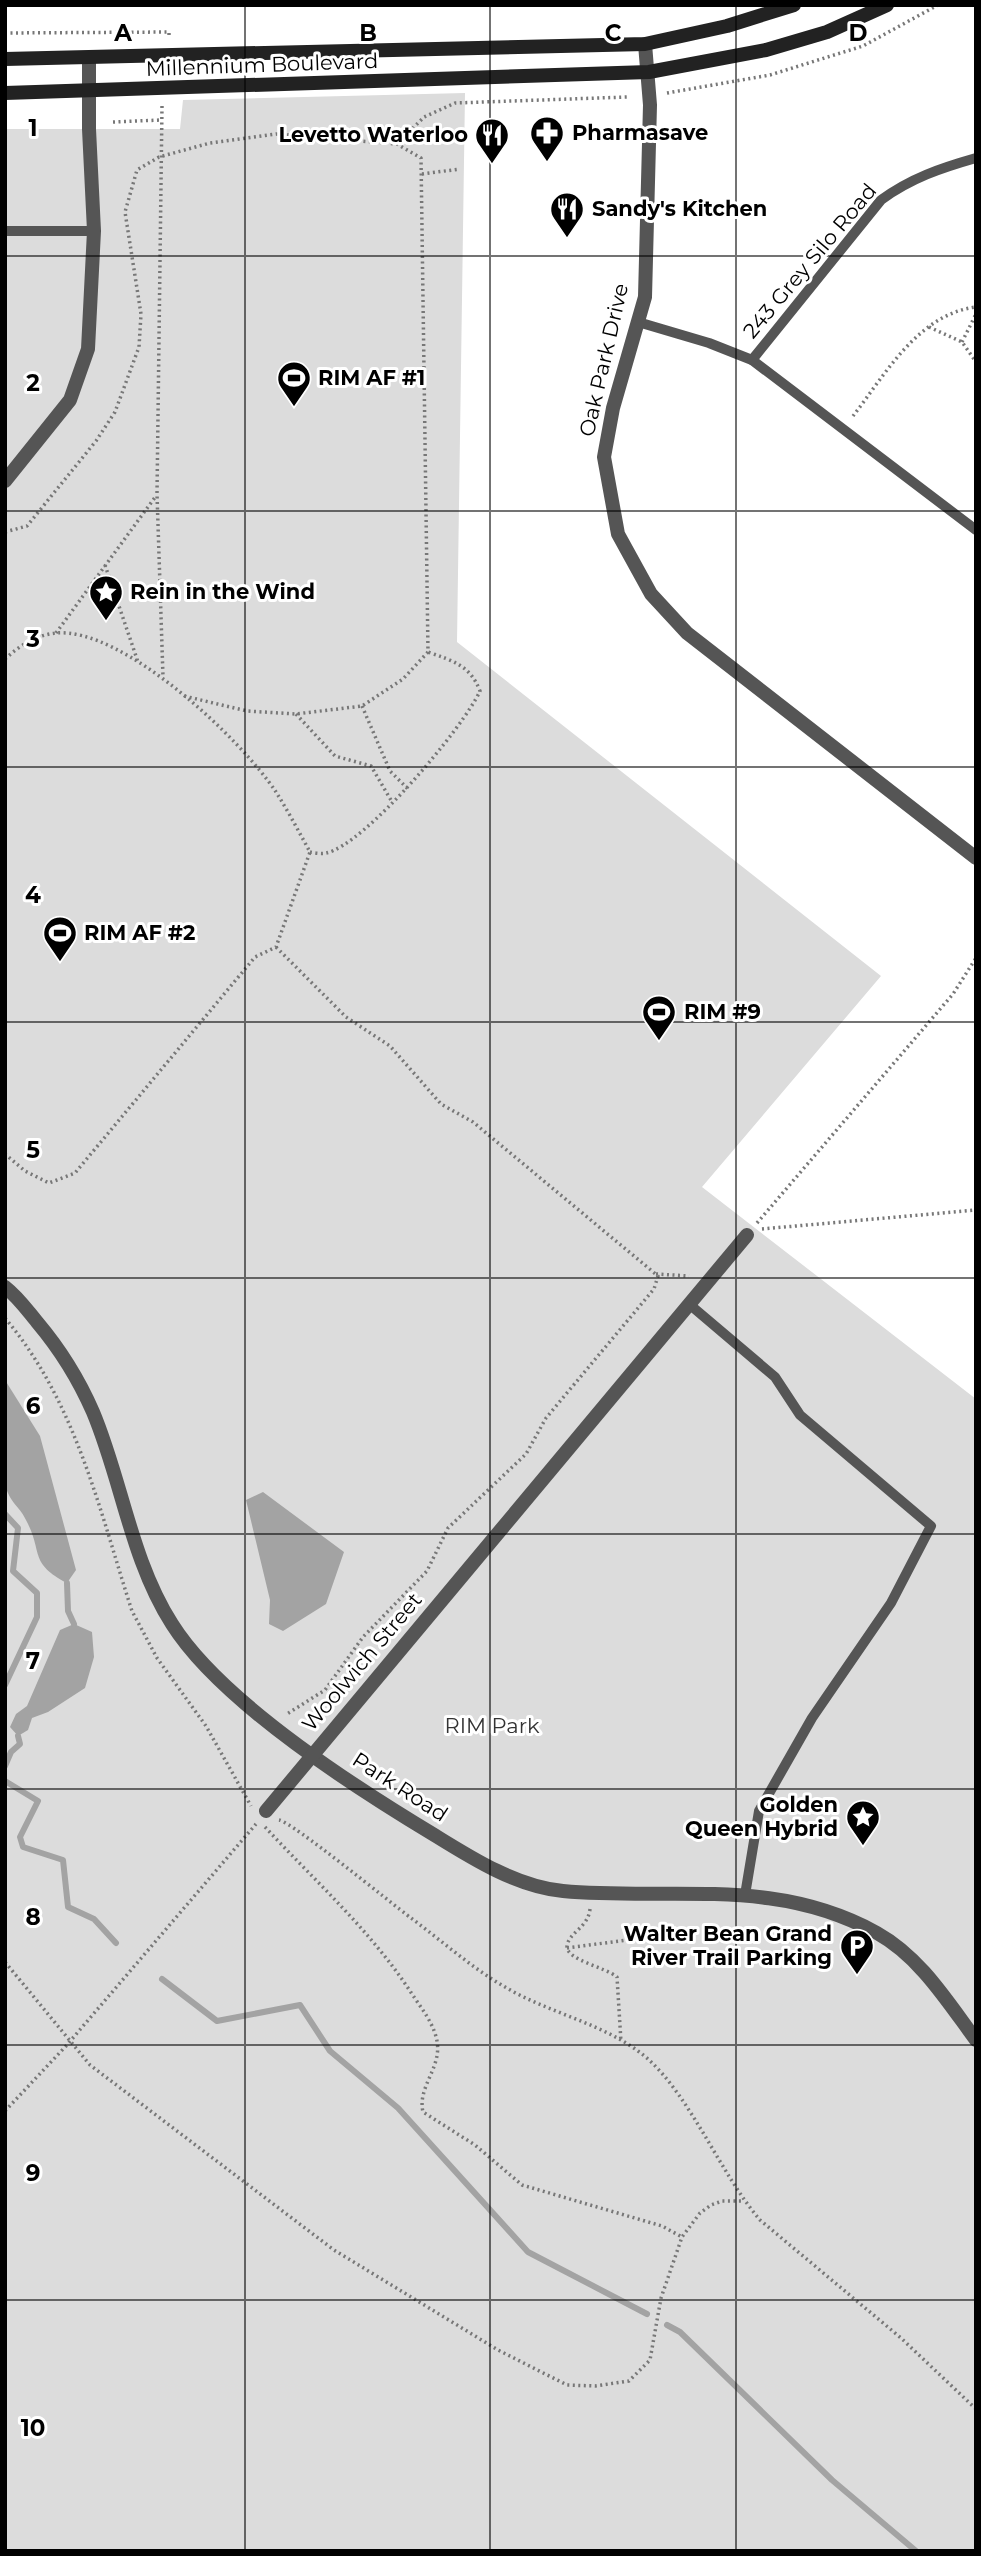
<svg xmlns="http://www.w3.org/2000/svg" width="981" height="2556" viewBox="0 0 981 2556" font-family="Montserrat,sans-serif">
<style>
.green{fill:#dcdcdc}
.water{fill:#a3a3a3}
.lines{fill:none;stroke-linecap:round;stroke-linejoin:round}
.stream{stroke:#a3a3a3;stroke-width:6}
.path{stroke:#777;stroke-width:3.5;stroke-dasharray:2 3.5;stroke-linecap:butt}
.lane{stroke:#555;stroke-width:10}
.street{stroke:#555;stroke-width:14}
.secondary{stroke:#222;stroke-width:14}
.grid{fill:none;stroke:#000;stroke-width:2;stroke-opacity:0.55}
.labels{text-anchor:middle;stroke-width:6;stroke-linejoin:round;paint-order:stroke}
.street-label{font-size:21px;fill:#000;stroke:#fff}
.poi-label{font-size:21px;font-weight:bold;fill:#000;stroke:#fff;text-anchor:start}
.park-label{font-size:21px;fill:#333;stroke:#fff}
.grid-label{font-size:23px;text-anchor:middle;font-weight:bold;fill:#000;stroke:#fff;stroke-width:6;stroke-linejoin:round;paint-order:stroke}
</style>
<rect width="100%" height="100%" fill="#fff"/>
<path class="green" d="M 465,93 L 457,642 L 881,976 L 702,1187 L 976,1399 L 976,2551 L 5,2551 L 5,129 L 180,129 L 183,100 Z"/>
<g class="water">
<path d="M 5,1380 L 40,1436 L 76,1570 L 67,1583 C 29,1563 43,1553 27,1522 C 20,1506 11,1505 5,1485 Z"/>
<path d="M 263,1492 L 344,1552 L 326,1604 L 283,1631 L 269,1624 L 270,1600 L 246,1500 Z"/>
<path d="M 74,1624 L 92,1632 L 94,1657 L 85,1688 L 48,1712 L 32,1718 L 28,1730 L 18,1736 L 10,1727 L 16,1714 L 27,1706 L 60,1630 Z"/>
</g>
<g class="lines">
<g class="stream">
<path d="M 5,1514 L 18,1528 L 13,1571 L 37,1593 L 37,1617 L 5,1685"/>
<path d="M 67,1583 L 68,1611 L 74,1624"/>
<path d="M 5,1766 L 11,1752 L 20,1744 L 18,1736"/>
<path d="M 5,1781 L 38,1801 L 20,1837 L 23,1847 L 63,1860 L 68,1907 L 94,1919 L 116,1943"/>
<path d="M 162,1979 L 217,2021 L 300,2005 L 330,2051 L 398,2108 L 528,2252 L 647,2314"/>
<path d="M 667,2325 L 680,2332 L 832,2480 L 916,2551"/>
</g>
<g class="path">
<path d="M 5,33 L 169,32 L 169,37"/>
<path d="M 667,93 L 770,75 L 863,46 L 938,5"/>
<path d="M 162,106 L 157,494 L 163,677"/>
<path d="M 113,122 L 161,120"/>
<path d="M 397,144 L 424,117 L 455,103 L 627,97"/>
<path d="M 422,174 L 460,169"/>
<path d="M 929,327 L 962,342 L 976,362"/>
<path d="M 962,342 L 976,314"/>
<path d="M 853,416 C 885,375 918,314 976,307"/>
<path d="M 5,532 L 27,526 L 96,441 L 115,412 L 139,347 L 141,314 L 125,212 L 137,170 L 159,157 L 210,143 L 276,134 L 397,144 L 421,158 L 428,652 L 403,679 L 362,706 L 296,714 L 247,711 L 184,696"/>
<path d="M 105,565 L 138,662"/>
<path d="M 56,633 L 156,496"/>
<path d="M 5,659 C 19,646 36,635 56,633 C 123,627 241,739 276,792 C 288,811 299,832 310,852 L 276,947 L 255,957 L 75,1173 L 49,1183 L 25,1171 L 5,1154"/>
<path d="M 362,706 L 390,771 L 408,789"/>
<path d="M 296,714 L 335,756 L 371,766 L 392,802"/>
<path d="M 310,852 C 315,853 322,854 326,853 C 365,845 463,728 480,691 C 470,665 453,661 428,652"/>
<path d="M 276,947 L 346,1017 L 390,1046 L 441,1104 L 473,1122 L 658,1276 L 654,1289 L 546,1418 L 526,1454 L 448,1528 L 427,1571 L 363,1637 L 325,1690 L 287,1714"/>
<path d="M 757,1223 L 953,994 L 976,958"/>
<path d="M 762,1229 L 976,1210"/>
<path d="M 656,1274 L 689,1276"/>
<path d="M 5,1318 C 76,1402 99,1509 132,1611 L 157,1658 L 206,1726 L 251,1806"/>
<path d="M 279,1820 C 292,1822 391,1903 411,1918 C 442,1941 472,1968 505,1987 C 550,2014 608,2024 648,2059 C 692,2099 720,2173 760,2220 L 901,2338 L 976,2409"/>
<path d="M 265,1827 C 316,1882 372,1932 412,1994 C 422,2009 434,2024 437,2041 C 442,2068 417,2087 423,2112 L 475,2145 L 522,2185 L 662,2226 L 682,2237"/>
<path d="M 590,1909 C 588,1928 569,1932 567,1946 C 566,1960 605,1967 617,1977 L 621,2042"/>
<path d="M 567,1948 L 627,1940"/>
<path d="M 5,1962 L 90,2065 L 334,2250 L 498,2350 L 567,2385 L 595,2386 L 629,2381 L 650,2360 L 661,2298 L 682,2237 L 700,2213 L 711,2205 L 722,2201 L 744,2201"/>
<path d="M 5,2111 L 66,2046 L 256,1824"/>
</g>
<g class="lane">
<path d="M 5,231 L 94,231"/>
<path d="M 638,322 L 709,343 L 752,360 L 976,530"/>
<path d="M 752,360 L 881,200 C 911,178 941,168 976,158"/>
<path d="M 689,1304 L 775,1377 L 800,1415 L 931,1526 L 891,1603 L 812,1718 L 759,1811 L 745,1895"/>
</g>
<g class="street">
<path d="M 645,44 L 650,105 L 645,297 L 613,408 L 604,457 L 618,534 L 651,594 L 687,633 L 976,858"/>
<path d="M 5,481 L 70,400 L 88,349 L 94,231 L 89,129 L 89,58"/>
<path d="M 5,1287 C 18,1297 27,1310 37,1322 C 59,1348 79,1380 93,1412 C 122,1481 131,1560 172,1624 C 221,1702 356,1788 436,1836 C 473,1859 518,1887 563,1891 C 673,1901 774,1876 877,1933 C 920,1957 947,2001 976,2040"/>
<path d="M 266,1811 L 747,1235"/>
</g>
<g class="secondary">
<path d="M 5,59 L 645,44 L 727,26 L 794,5"/>
<path d="M 5,93 L 649,72 L 766,50 L 827,32 L 887,5"/>
</g>
</g>
<path class="grid" d="M 245,5 L 245,2551M 490,5 L 490,2551M 736,5 L 736,2551M 5,256 L 976,256M 5,511 L 976,511M 5,767 L 976,767M 5,1022 L 976,1022M 5,1278 L 976,1278M 5,1534 L 976,1534M 5,1789 L 976,1789M 5,2045 L 976,2045M 5,2300 L 976,2300"/>
<defs>
<g id="pharmacy-pin" transform="scale(1.75)"><path d="M0 17L-7.5 6A9.5 9.5 0 1 1 7.5 6Z" fill="#000" stroke="#fff"/><path d="M-2-6h4v4h4v4h-4v4h-4v-4h-4v-4h4Z" fill="#fff"/></g>
<g id="restaurant-pin" transform="scale(1.75)"><path d="M0 17L-7.5 6A9.5 9.5 0 1 1 7.5 6Z" fill="#000" stroke="#fff"/><path d="M-5-6h1v4h1v-4h1v4h1v-4h1v5L-1.5 .5V6h-2V.5L-5-1ZM5-6V6H3V1.5H1.5Q1.5-4 5-6Z" fill="#fff"/></g>
<g id="stadium-pin" transform="scale(1.75)"><path d="M0 17L-7.5 6A9.5 9.5 0 1 1 7.5 6Z" fill="#000" stroke="#fff"/><path d="M0-5a6.5 5 0 1 0 0 10a6.5 5 0 1 0 0-10ZM-3.5-1.8h7v3.6h-7Z" fill="#fff"/></g>
<g id="sight-pin" transform="scale(1.75)"><path d="M0 17L-7.5 6A9.5 9.5 0 1 1 7.5 6Z" fill="#000" stroke="#fff"/><path d="M0-6L1.8-2.2L6-1.7L2.9 1.2L3.7 5.4L0 3.3L-3.7 5.4L-2.9 1.2L-6-1.7L-1.8-2.2Z" fill="#fff"/></g>
<g id="parking-pin" transform="scale(1.75)"><path d="M0 17L-7.5 6A9.5 9.5 0 1 1 7.5 6Z" fill="#000" stroke="#fff"/><path d="M-3.5-5.5H1a3.5 3.5 0 0 1 0 7H-1V5.5H-3.5ZM-1-3.4V-.6H.8a1.4 1.4 0 0 0 0-2.8Z" fill="#fff"/></g>
</defs>
<g fill-rule="evenodd">
<use href="#pharmacy-pin" x="547" y="133"/>
<use href="#restaurant-pin" x="492" y="135"/>
<use href="#restaurant-pin" x="567" y="209"/>
<use href="#stadium-pin" x="294" y="378"/>
<use href="#sight-pin" x="106" y="592"/>
<use href="#stadium-pin" x="60" y="933"/>
<use href="#stadium-pin" x="659" y="1012"/>
<use href="#sight-pin" x="863" y="1817"/>
<use href="#parking-pin" x="857" y="1946"/>
</g>
<g class="labels">
<g class="street-label">
<text transform="translate(262 65) rotate(-2)" y="7">Millennium Boulevard</text>
<text transform="translate(810 261) rotate(-50)" y="7">243 Grey Silo Road</text>
<text transform="translate(604 360) rotate(-77)" y="7">Oak Park Drive</text>
<text transform="translate(362 1662) rotate(-50)" y="7">Woolwich Street</text>
<text transform="translate(400 1787) rotate(33)" y="7">Park Road</text>
</g>
<g class="poi-label">
<text x="572" y="140">Pharmasave</text>
<text x="468" y="142" text-anchor="end">Levetto Waterloo</text>
<text x="592" y="216">Sandy's Kitchen</text>
<text x="318" y="385">RIM AF #1</text>
<text x="130" y="599">Rein in the Wind</text>
<text x="84" y="940">RIM AF #2</text>
<text x="684" y="1019">RIM #9</text>
<text x="838" y="1812" text-anchor="end">Golden<tspan x="838" dy="24">Queen Hybrid</tspan></text>
<text x="832" y="1941" text-anchor="end">Walter Bean Grand<tspan x="832" dy="24">River Trail Parking</tspan></text>
</g>
<g class="park-label">
<text x="492" y="1733">RIM Park</text>
</g>
</g>
<g class="grid-label">
<text x="123" y="41">A</text>
<text x="368" y="41">B</text>
<text x="613" y="41">C</text>
<text x="858" y="41">D</text>
<text x="33" y="136">1</text>
<text x="33" y="391">2</text>
<text x="33" y="647">3</text>
<text x="33" y="903">4</text>
<text x="33" y="1158">5</text>
<text x="33" y="1414">6</text>
<text x="33" y="1669">7</text>
<text x="33" y="1925">8</text>
<text x="33" y="2181">9</text>
<text x="33" y="2436">10</text>
</g>
<rect width="981" height="2556" fill="none" stroke="#000000" stroke-width="14"/>
</svg>
